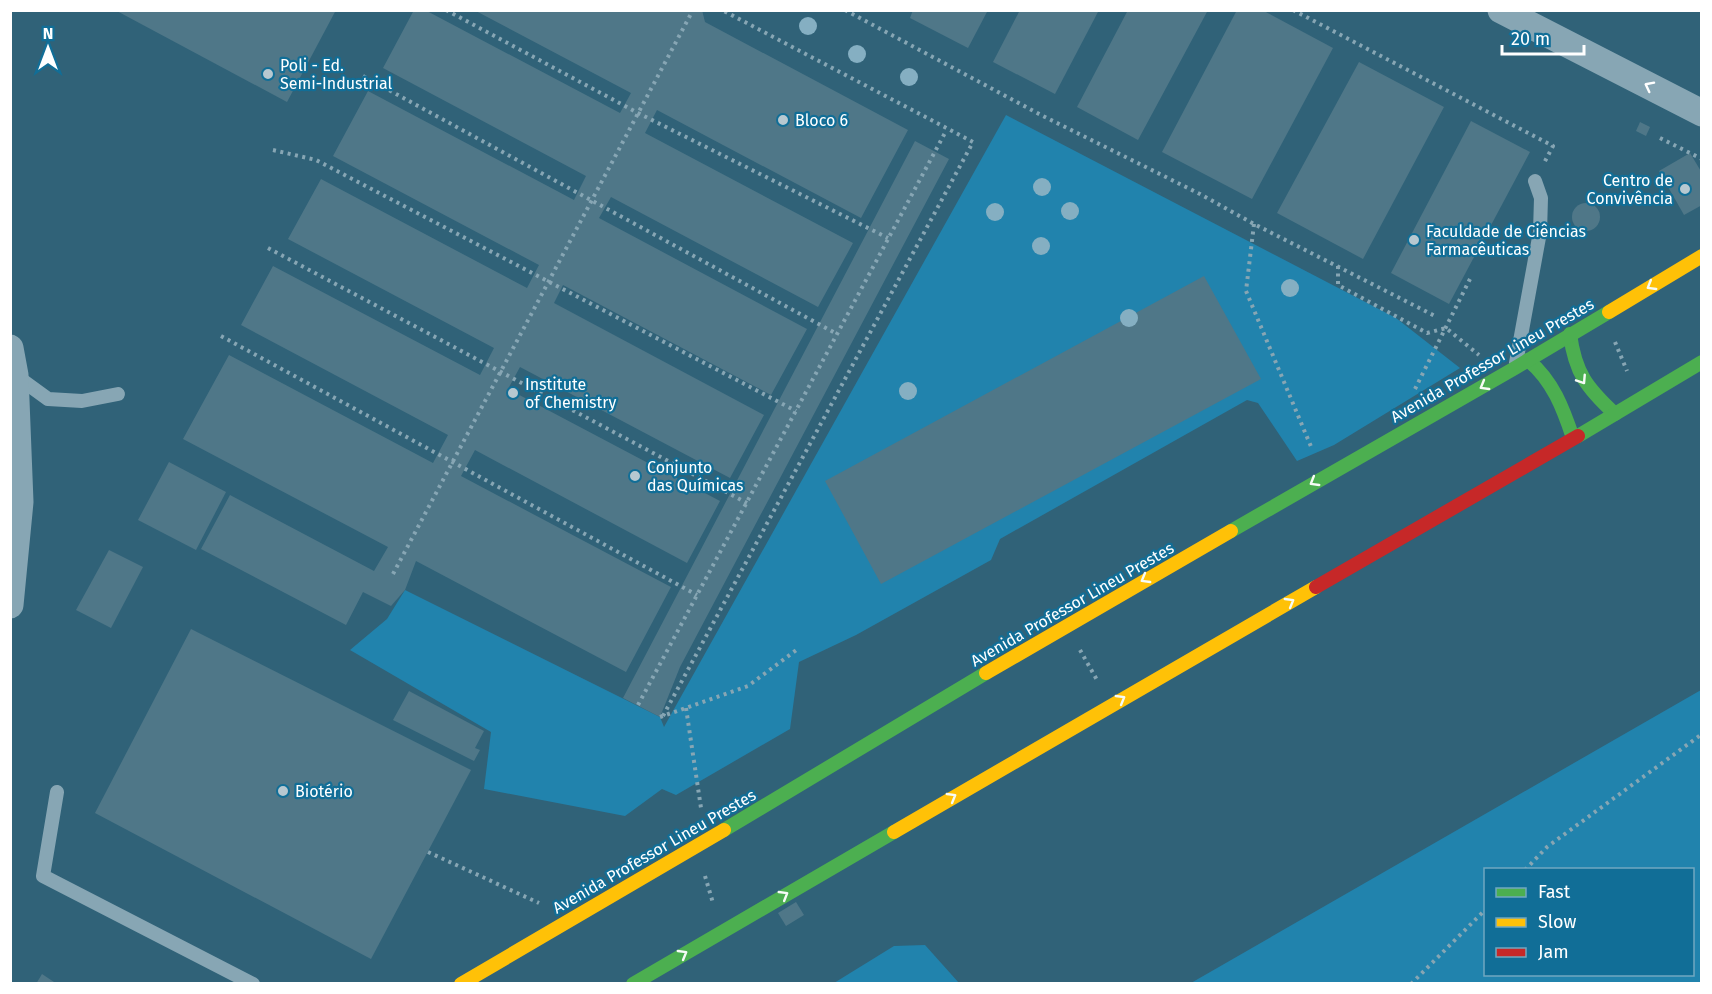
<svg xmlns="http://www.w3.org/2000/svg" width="1712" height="994" viewBox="0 0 1712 994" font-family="'Fira Sans',sans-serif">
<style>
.green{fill:#2183ad;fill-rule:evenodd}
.building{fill:#4f7788}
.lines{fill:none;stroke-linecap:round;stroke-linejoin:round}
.path{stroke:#87a6b4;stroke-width:4;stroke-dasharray:3 4.5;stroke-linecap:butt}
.lane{stroke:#87a6b4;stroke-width:14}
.street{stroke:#87a6b4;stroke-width:27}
.fast{stroke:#4caf50;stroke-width:14}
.slow{stroke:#ffc107;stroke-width:14}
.jam{stroke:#c62828;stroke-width:14}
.tree{fill:#85afc2}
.oneway{stroke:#fff}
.oneway2{stroke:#f6fbf6}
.poi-dot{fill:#b7c8d0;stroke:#116e97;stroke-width:2}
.labels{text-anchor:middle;stroke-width:4.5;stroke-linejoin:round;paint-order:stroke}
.poi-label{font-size:16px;fill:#fff;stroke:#116e97;text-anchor:start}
.street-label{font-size:16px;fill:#fff;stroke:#116e97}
</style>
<rect width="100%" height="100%" fill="#306278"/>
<g class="green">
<path d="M 1006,115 L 1396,318 L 1460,368 L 1334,445 L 1297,461 L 1258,403 L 1247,400 L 1000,539 L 991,560 L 856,635 L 799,662 L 790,729 L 676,795 L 662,789 L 625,816 L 484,789 L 491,732 L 350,650 L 387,619 L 405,590 L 660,717 L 664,727 Z"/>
<path d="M 1701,690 L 1701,983 L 1191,983 ZM 1486,870 L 1692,870 L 1692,974 L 1486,974 Z"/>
<path d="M 925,945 L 959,983 L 834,983 L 894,946 Z"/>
</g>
<g class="building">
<path d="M 115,10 L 336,10 L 287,102 Z"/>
<path d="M 414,10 L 425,10 L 620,113 L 631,93 L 474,10 L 702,10 L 705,22 L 908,130 L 861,218 L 657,110 L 645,133 L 853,243 L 818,307 L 611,197 L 599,218 L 807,329 L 771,395 L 563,285 L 554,303 L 764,415 L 730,478 L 520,367 L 508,389 L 720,501 L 687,563 L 475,450 L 461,476 L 671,587 L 626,672 L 416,561 L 405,590 L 391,606 L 363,592 L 346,625 L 201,549 L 230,495 L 374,571 L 388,547 L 183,439 L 229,355 L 433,463 L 448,435 L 241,325 L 273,266 L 480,375 L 494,348 L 288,239 L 321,179 L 527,288 L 539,265 L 333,156 L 368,91 L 574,200 L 586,176 L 383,68 Z"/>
<path d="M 913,10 L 988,10 L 968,48 L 910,18 Z"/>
<path d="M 1020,10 L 1099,10 L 1055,94 L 993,62 Z"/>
<path d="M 1128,10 L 1208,10 L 1138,140 L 1077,107 Z"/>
<path d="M 1237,10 L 1262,10 L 1333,48 L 1252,199 L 1162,152 Z"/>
<path d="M 1359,62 L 1444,107 L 1363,259 L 1277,213 Z"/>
<path d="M 1471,121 L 1530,152 L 1449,304 L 1391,273 Z"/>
<path d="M 1640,122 L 1650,127 L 1646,136 L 1636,131 Z"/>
<path d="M 915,141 L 949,159 L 680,667 L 660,717 L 623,698 Z"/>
<path d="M 1690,153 L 1702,173 L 1702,205 L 1684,215 L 1659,171 Z"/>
<circle cx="1586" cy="217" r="14"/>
<path d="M 1204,276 L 1261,379 L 881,584 L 825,481 Z"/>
<path d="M 169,462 L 226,492 L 196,550 L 138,520 Z"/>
<path d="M 109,550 L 143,567 L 111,628 L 76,610 Z"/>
<path d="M 191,629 L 471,770 L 371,959 L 95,813 Z"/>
<path d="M 409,691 L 484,731 L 475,748 L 480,750 L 474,761 L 393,720 Z"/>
<path d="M 796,902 L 804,915 L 786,926 L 778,913 Z"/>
<path d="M 42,974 L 57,984 L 36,984 Z"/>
</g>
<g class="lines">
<g class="path">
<path d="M 446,10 L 638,113 L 888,238"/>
<path d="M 845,10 L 1041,115 L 1200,194 L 1254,224 L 1435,316"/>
<path d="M 1293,10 L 1553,146 L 1544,163"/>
<path d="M 363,76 L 837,334"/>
<path d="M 1660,138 L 1702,159"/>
<path d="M 273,150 L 316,160 L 796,411"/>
<path d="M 1254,224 L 1246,291 L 1312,449"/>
<path d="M 268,248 L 747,503"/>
<path d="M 1338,266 L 1338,285 L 1427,333 L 1446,328 L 1479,355"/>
<path d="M 221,336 L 697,595"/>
<path d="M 1615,342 L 1627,371"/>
<path d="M 1415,389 L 1471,277"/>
<path d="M 393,574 L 693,10"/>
<path d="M 1080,650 L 1097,680"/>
<path d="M 638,705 L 946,131"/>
<path d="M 686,708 L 701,808"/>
<path d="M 663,716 L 973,142 L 722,10"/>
<path d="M 660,717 L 748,686 L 799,648"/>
<path d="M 428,852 L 539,903"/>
<path d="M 1525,870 L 1547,847 L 1702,734"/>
<path d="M 705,876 L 713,903"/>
<path d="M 1411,984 L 1486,909"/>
</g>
<g class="lane">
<path d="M 1516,363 L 1540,232 L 1541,198 L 1535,181"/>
<path d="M 15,375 L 48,399 L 82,401 L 118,394"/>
<path d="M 57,792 L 43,876 L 253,984"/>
</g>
<g class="street">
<path d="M 1501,10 L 1702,113"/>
<path d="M 10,348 L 15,375 L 20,502 L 10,605"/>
</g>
<g class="fast">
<path d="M 1570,334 C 1575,373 1587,388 1615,414"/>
<path d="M 1528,360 C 1553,381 1563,408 1573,438"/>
<path d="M 1578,436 L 1702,362"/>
<path d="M 1231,531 L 1515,368 L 1609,312"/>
<path d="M 724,830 L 986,673"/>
<path d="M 633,984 L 894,832"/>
</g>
<g class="slow">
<path d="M 1609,312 L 1702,256"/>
<path d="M 986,673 L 1231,531"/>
<path d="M 894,832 L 1316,587"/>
<path d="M 461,984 L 724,830"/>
</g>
<path class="jam" d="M 1316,587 L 1578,436"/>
</g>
<g class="tree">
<circle cx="808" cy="26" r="9"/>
<circle cx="857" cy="54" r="9"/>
<circle cx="909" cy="77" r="9"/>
<circle cx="1042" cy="187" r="9"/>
<circle cx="1070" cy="211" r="9"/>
<circle cx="995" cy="212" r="9"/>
<circle cx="1041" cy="246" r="9"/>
<circle cx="1290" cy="288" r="9"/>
<circle cx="1129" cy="318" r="9"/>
<circle cx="908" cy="391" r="9"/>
</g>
<defs><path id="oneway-chevron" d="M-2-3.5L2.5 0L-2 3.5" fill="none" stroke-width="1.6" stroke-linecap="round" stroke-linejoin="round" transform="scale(1.5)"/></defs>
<use class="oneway" href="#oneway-chevron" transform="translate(1649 86) rotate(-153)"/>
<g class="oneway2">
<use href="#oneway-chevron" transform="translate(1651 286) rotate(149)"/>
<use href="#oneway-chevron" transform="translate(1582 380) rotate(57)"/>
<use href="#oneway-chevron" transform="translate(1484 386) rotate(150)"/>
<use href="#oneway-chevron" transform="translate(1314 482) rotate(149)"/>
<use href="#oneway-chevron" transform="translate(1145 579) rotate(150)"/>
<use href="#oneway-chevron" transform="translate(1290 602) rotate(-30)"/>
<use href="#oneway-chevron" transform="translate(1121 699) rotate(-30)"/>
<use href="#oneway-chevron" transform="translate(952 797) rotate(-30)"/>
<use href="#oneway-chevron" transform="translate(784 895) rotate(-31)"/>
<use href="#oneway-chevron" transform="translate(683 954) rotate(-30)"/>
</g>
<g class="poi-dot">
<circle cx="268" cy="74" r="6"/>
<circle cx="783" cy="120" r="6"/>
<circle cx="1685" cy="189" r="6"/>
<circle cx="1414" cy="240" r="6"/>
<circle cx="513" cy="393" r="6"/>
<circle cx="635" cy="476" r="6"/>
<circle cx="283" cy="791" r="6"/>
</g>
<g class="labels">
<g class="poi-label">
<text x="280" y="71">Poli - Ed.<tspan x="280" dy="18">Semi-Industrial</tspan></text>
<text x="795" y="126">Bloco 6</text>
<text x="1673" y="186" text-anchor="end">Centro de<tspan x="1673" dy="18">Convivência</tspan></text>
<text x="1426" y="237">Faculdade de Ciências<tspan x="1426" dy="18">Farmacêuticas</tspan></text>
<text x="525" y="390">Institute<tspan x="525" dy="18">of Chemistry</tspan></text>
<text x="647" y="473">Conjunto<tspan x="647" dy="18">das Químicas</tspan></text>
<text x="295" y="797">Biotério</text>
</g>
<g class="street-label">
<text transform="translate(1492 360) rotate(-30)" y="6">Avenida Professor Lineu Prestes</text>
<text transform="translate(1072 604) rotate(-30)" y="6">Avenida Professor Lineu Prestes</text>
<text transform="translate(654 851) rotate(-30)" y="6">Avenida Professor Lineu Prestes</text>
</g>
</g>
<rect width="1712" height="994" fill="none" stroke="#ffffff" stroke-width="24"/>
<rect x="1484" y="868" width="210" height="108" fill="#116e97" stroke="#70a8c1" stroke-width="1.5"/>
<rect x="1496" y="888" width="30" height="9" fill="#4caf50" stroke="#70a8c1" stroke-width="1.5"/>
<text x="1538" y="898" font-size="18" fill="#ffffff">Fast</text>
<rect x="1496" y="918" width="30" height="9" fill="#ffc107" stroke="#70a8c1" stroke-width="1.5"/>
<text x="1538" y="928" font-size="18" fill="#ffffff">Slow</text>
<rect x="1496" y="948" width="30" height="9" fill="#c62828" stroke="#70a8c1" stroke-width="1.5"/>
<text x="1538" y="958" font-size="18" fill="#ffffff">Jam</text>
<g transform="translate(48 48)" stroke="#116e97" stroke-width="4.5" paint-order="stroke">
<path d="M0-4.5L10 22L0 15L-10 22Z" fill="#ffffff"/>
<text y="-9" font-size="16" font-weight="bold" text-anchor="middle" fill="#ffffff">N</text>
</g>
<path d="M1502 45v9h82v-9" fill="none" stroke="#ffffff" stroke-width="3"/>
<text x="1511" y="45" font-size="18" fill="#ffffff" stroke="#116e97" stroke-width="4.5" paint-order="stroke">20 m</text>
</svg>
